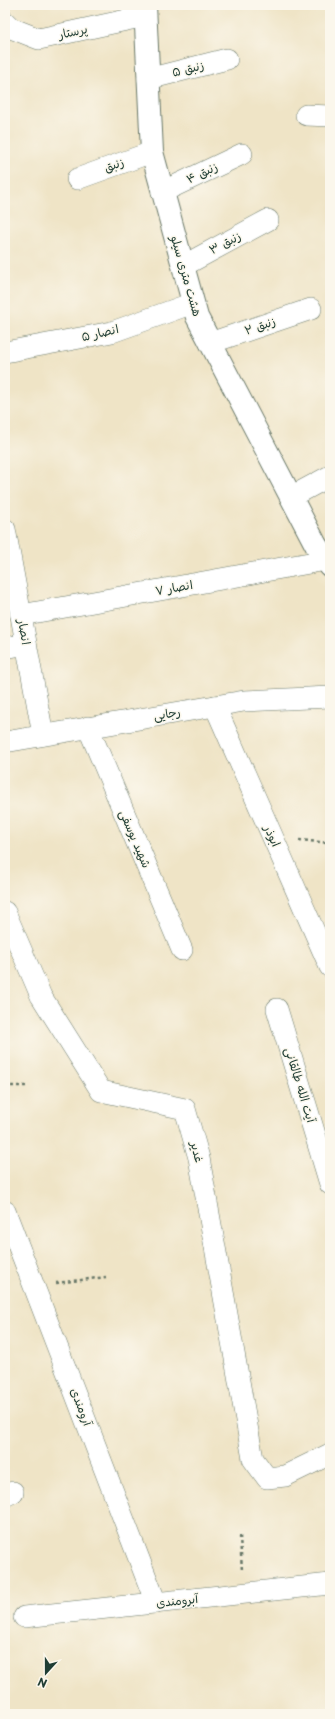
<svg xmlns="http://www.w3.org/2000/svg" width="335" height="1719" viewBox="0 0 335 1719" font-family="'Playpen Sans','Playpen Sans Arabic',sans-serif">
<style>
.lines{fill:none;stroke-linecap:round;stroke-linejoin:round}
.minor-casing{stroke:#687767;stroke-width:22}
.tertiary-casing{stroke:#687767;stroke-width:24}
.path{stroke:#687767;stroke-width:2.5;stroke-dasharray:3 3;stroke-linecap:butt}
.minor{stroke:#fff;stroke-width:21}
.tertiary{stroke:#fff;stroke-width:22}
.labels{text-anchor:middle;stroke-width:3;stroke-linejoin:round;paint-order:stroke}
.street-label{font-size:12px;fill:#1f3d34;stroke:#fbf7ec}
</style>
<rect width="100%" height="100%" fill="#fbf7ec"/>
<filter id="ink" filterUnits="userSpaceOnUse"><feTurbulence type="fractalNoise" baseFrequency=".025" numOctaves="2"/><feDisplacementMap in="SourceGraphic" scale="8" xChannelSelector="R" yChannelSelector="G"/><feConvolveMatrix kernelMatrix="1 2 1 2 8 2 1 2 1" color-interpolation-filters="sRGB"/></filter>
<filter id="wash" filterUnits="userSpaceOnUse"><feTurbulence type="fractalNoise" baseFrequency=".012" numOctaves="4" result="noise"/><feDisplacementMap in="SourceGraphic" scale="16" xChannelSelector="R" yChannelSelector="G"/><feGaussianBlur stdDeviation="0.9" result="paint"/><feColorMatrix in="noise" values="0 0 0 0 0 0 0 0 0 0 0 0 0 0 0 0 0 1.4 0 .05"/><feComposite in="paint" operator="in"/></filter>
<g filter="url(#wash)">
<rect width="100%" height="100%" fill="#efe4c6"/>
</g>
<g filter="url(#ink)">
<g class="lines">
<g class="minor-casing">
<g id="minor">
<path d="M 5,22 L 11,28 L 39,39 L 145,16"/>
<path d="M 148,79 L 227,59"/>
<path d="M 306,115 L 330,116"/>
<path d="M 77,179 L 152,152"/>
<path d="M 162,192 L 242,154"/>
<path d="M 183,266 L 268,220"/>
<path d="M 210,343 L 311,309"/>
<path d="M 5,352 L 112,332 L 193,303"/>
<path d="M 291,497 L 330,476"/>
<path d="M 5,529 L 43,735"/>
<path d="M 21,615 L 326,560"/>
<path d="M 5,648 L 26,644"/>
<path d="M 215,706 L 330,967"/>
<path d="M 88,727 L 182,950"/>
<path d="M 5,742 L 244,701 L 330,697"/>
<path d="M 5,912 L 41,996 L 101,1091 L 185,1109 L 199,1158 L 253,1459 L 267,1478 L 285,1476 L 330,1454"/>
<path d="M 277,1009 L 330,1184"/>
<path d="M 5,1211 L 156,1603"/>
<path d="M 5,1496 L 13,1492"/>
<path d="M 24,1617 L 330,1584"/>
</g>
</g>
<g class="tertiary-casing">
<path id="tertiary" d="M 145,5 L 152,152 L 197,317 L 316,545 L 330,566"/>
</g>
<g class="path">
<path d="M 299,840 L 330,843"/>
<path d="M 5,1086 L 27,1086"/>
<path d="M 56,1283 L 106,1277"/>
<path d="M 240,1536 L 242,1571"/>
</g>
<use href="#minor" class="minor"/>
<use href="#tertiary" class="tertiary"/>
</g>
</g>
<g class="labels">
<g class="street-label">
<text transform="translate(73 32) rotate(-12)" y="4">پرستار</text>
<text transform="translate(188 69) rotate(-14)" y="4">زنبق ۵</text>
<text transform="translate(114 165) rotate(-20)" y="4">زنبق</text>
<text transform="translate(202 173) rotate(-26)" y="4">زنبق ۴</text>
<text transform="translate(225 243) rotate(-28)" y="4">زنبق ۳</text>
<text transform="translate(186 276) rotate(74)" y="4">هشت متری سیلو</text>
<text transform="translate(260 326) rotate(-19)" y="4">زنبق ۲</text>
<text transform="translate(100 333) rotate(-13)" y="4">انصار ۵</text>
<text transform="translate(174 588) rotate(-10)" y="4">انصار ۷</text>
<text transform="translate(24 632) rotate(80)" y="4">انصار</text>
<text transform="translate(167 714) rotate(-9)" y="4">رجایی</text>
<text transform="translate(272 836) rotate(66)" y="4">ابوذر</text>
<text transform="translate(135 839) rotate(67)" y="4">شهید یوسفی</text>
<text transform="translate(300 1085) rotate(73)" y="4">آیت الله طالقانی</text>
<text transform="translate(197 1152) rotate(76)" y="4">غدیر</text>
<text transform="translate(81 1407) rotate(69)" y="4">آرومندی</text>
<text transform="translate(177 1601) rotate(-6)" y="4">آبرومندی</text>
</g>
</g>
<rect width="335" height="1719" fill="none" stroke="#fbf7ec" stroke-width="20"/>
<g transform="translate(46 1673) rotate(201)" stroke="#fbf7ec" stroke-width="3" paint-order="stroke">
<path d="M0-3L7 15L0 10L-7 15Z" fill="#1f3d34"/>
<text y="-6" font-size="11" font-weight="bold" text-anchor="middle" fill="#1f3d34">N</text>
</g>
</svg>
